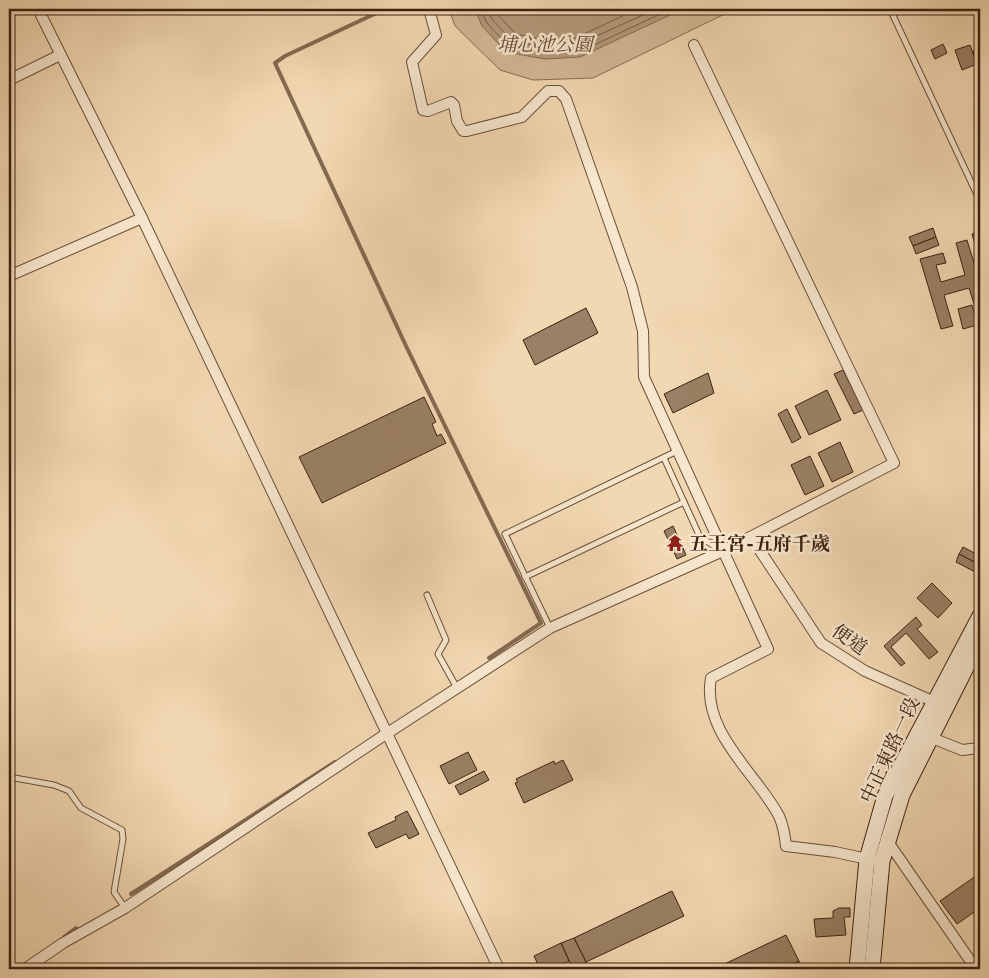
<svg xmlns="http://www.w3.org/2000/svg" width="989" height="978" viewBox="0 0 989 978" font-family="'IM FELL Double Pica','Noto Serif TC',serif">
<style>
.green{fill:#d3b996;stroke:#876d53}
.water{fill:#b49a7b;stroke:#846a50}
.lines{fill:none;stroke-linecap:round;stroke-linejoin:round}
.shore{stroke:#785e46;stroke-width:1}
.stream{stroke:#846a50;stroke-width:4}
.building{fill:#9a8064;stroke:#3b2110}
.lane-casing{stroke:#694f38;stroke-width:7}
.street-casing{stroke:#694f38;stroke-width:12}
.secondary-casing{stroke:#3b2110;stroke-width:17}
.lane{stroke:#f7e6cd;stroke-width:5}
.street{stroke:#f7e6cd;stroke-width:10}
.secondary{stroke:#f7e6cd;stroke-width:15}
.labels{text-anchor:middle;stroke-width:5;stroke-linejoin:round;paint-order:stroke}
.park-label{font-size:19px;font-style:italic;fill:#614732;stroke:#f7e6cd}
.poi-label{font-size:19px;font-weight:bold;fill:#3b2110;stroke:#f7e6cd;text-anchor:start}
.street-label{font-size:19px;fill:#3b2110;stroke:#f7e6cd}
</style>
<rect width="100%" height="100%" fill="#f2d8b2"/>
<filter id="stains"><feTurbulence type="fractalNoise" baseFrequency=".004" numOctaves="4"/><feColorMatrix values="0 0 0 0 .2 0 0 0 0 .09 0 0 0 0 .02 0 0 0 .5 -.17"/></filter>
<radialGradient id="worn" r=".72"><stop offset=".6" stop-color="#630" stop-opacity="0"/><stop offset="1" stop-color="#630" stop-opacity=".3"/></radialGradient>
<path class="green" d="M 449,9 L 735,9 L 593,78 L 533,80 L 500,70 L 455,26 Z"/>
<path class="water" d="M 475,9 L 683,9 L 580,57 L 545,59 L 506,52 L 482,26 Z"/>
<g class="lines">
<g class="shore">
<path d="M 480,9 L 487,23 L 509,47 L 545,54 L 579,52 L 671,9"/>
<path d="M 487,9 L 492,19 L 512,41 L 545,48 L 577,45 L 656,9"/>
<path d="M 495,9 L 498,15 L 516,34 L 546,40 L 575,38 L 638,9"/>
</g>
<g class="stream">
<path d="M 385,9 L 285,56 L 275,63 L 406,346 L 541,623 L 489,658"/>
<path d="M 131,894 L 335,762"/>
<path d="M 64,937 L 76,928"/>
</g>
</g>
<g class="building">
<path d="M 943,44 L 947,53 L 935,59 L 931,50 Z"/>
<path d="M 970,45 L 977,64 L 962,70 L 955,50 Z"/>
<path d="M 980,49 L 980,63 L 977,64 L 973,52 Z"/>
<path d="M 933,228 L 936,237 L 913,246 L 909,237 Z"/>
<path d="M 980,232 L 980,261 L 972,234 Z"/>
<path d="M 936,237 L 939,245 L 916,254 L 913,246 Z"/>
<path d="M 967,240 L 980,283 L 980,309 L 976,310 L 969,288 L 944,295 L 953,326 L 941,329 L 920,259 L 943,253 L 946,263 L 936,265 L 941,282 L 965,275 L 956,243 Z"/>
<path d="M 972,305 L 977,325 L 963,329 L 958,309 Z"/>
<path d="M 586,308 L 598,333 L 535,365 L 523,340 Z"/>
<path d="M 843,370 L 863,410 L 854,414 L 834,374 Z"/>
<path d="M 708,373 L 714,393 L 673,413 L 664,394 Z"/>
<path d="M 827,390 L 841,420 L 809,435 L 795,406 Z"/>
<path d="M 424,397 L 436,422 L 432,424 L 437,436 L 441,434 L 446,443 L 322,503 L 299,457 Z"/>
<path d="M 787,409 L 801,438 L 792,443 L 778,414 Z"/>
<path d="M 840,442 L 853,472 L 832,482 L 818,453 Z"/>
<path d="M 810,456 L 824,486 L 805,495 L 791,465 Z"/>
<path d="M 673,526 L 686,555 L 677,559 L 664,531 Z"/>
<path d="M 963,547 L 980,556 L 980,565 L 959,554 Z"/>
<path d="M 959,554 L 980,565 L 979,574 L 956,562 Z"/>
<path d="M 932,583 L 952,603 L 938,618 L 917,598 Z"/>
<path d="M 916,617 L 922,625 L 917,629 L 938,652 L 929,659 L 906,633 L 891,647 L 905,663 L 901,666 L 884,646 Z"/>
<path d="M 468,752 L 477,770 L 449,784 L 440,766 Z"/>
<path d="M 563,760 L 573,780 L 524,803 L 515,783 L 518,782 L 516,779 L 554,761 L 555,764 Z"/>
<path d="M 484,771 L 489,780 L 460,795 L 455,786 Z"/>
<path d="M 407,811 L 419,834 L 409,839 L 406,834 L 376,848 L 368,833 L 396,820 L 395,817 Z"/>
<path d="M 980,873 L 980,908 L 957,924 L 940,901 Z"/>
<path d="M 672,891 L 684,916 L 586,962 L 574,938 Z"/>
<path d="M 839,908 L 850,908 L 850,917 L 844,917 L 846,935 L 816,937 L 814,919 L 833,918 L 833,911 Z"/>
<path d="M 786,935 L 799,961 L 783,969 L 718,969 L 718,967 Z"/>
<path d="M 574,938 L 586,962 L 573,969 L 561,943 Z"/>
<path d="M 561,943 L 569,961 L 552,969 L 540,969 L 534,956 Z"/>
<path d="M 799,961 L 803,969 L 783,969 Z"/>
</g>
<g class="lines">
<g class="lane-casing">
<g id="lane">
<path d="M 890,9 L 980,201"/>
<path d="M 664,458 L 700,537 L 721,550"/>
<path d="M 525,577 L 684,502"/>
<path d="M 427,595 L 446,640 L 438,654 L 457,688"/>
<path d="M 550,628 L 505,534 L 677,451"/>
<path d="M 9,777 L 54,785 L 69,791 L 81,808 L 122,830 L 123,839 L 114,892 L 125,908"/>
</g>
</g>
<g class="street-casing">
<g id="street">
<path d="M 38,9 L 142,218 L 499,969"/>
<path d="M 429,9 L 436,35 L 412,62 L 423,110 L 428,111 L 451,102 L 454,105 L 457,121 L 463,131 L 467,131 L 522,117 L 548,91 L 559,91 L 566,99 L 632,287 L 643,331 L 644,377 L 768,649 L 711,678 C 701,732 757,774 779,816 C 783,825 785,836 786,846 L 835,852 L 872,860"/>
<path d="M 9,80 L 60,55"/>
<path d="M 9,276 L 142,218"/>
<path d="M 751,537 L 821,643 L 865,671 L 939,704"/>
<path d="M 927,736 L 962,750 L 980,748"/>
<path d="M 886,839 L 976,969"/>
<path d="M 25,969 L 63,943 L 125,908 L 386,734 L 550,628 L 723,551 L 894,463 L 694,45"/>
</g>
</g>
<g class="secondary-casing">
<g id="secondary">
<path d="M 857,969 L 867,859 L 885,796 L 980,616"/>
<path d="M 872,969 L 882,861 L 902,795 L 980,640"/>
</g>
</g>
<use href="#lane" class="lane"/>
<use href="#street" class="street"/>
<use href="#secondary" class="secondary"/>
</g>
<defs>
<g id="temple-bare" transform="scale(1.35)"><path d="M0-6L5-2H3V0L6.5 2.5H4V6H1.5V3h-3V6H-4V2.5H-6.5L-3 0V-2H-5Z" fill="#8f2418" stroke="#f7e6cd" stroke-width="2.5" paint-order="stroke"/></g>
</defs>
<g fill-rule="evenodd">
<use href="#temple-bare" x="675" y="543"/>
</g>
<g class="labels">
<g class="park-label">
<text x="545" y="51">埔心池公園</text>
</g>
<g class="poi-label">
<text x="689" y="550">五王宮-五府千歲</text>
</g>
<g class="street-label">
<text transform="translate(850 639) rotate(35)" y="7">便道</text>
<text transform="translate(889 750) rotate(-65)" y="7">中正東路一段</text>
</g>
</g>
<rect width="989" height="978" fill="none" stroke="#f2d8b2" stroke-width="30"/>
<rect x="10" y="10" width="969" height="958" fill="none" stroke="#3b2110" stroke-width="2.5"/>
<rect x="15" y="15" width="959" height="948" fill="none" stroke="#3b2110"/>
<rect width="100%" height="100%" filter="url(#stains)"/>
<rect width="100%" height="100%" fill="url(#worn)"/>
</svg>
